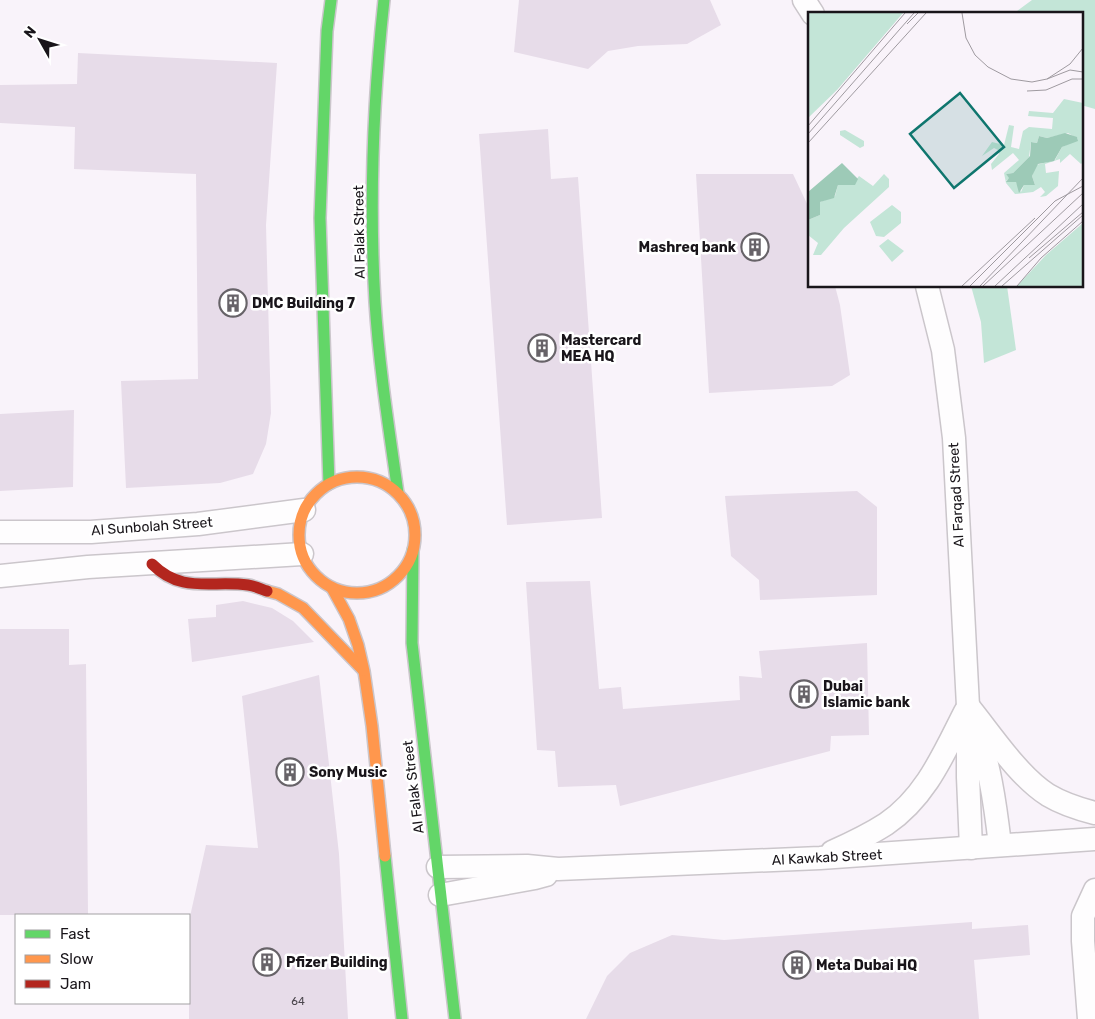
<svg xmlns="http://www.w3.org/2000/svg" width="1095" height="1019" viewBox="0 0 1095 1019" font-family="Rubik,sans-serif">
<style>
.green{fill:#c3e5d7}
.building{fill:#e7dce9}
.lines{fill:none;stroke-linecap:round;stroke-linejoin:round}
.street-casing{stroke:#cbc6cb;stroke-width:25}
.fast-casing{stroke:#cbc6cb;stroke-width:14}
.slow-casing{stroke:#cbc6cb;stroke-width:14}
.jam-casing{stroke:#cbc6cb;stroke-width:14}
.street{stroke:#fefdfe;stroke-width:22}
.fast{stroke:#63d668;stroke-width:11}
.slow{stroke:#ff974d;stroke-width:11}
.jam{stroke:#b3261e;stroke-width:11}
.labels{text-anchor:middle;stroke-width:5;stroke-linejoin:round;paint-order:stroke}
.number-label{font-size:11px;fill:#4c474e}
.street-label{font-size:14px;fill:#19151a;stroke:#fff}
.poi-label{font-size:14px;font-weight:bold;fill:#19151a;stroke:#fff;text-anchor:start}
.inset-road{fill:none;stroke:#9f9aa0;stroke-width:1}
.view{fill:#0f766e;fill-opacity:0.15;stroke:#0f766e;stroke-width:2.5}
.inset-edge{fill:none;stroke:#19151a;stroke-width:2.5}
</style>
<rect width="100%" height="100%" fill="#f9f3fa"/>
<g class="green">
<path d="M 1032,0 L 1095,0 L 1095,109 L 1081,105 L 1081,14 L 1013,14 Z"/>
<path d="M 971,286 L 1007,286 L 1016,350 L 984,363 L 981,322 Z"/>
</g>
<g class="building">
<path d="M 519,0 L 710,0 L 721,25 L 687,44 L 638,46 L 608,51 L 588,69 L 514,52 Z"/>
<path d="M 78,53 L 277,63 L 266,225 L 271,413 L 266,444 L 253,474 L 220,483 L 126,488 L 121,381 L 198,379 L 196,174 L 74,169 L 75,127 L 0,123 L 0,85 L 77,84 Z"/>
<path d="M 548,129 L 551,179 L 578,177 L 602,518 L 507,525 L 479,134 Z"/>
<path d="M 696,174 L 793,174 L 809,208 L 809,286 L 835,286 L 840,305 L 850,375 L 832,386 L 709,393 Z"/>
<path d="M 74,410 L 73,487 L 0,491 L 0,414 Z"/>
<path d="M 857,491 L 877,507 L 877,595 L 760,600 L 759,580 L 731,556 L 725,496 Z"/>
<path d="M 590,581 L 599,689 L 621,687 L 623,709 L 740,700 L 739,676 L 762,678 L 759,651 L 867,643 L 869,735 L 831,736 L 830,751 L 620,806 L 616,785 L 558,787 L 555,751 L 537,750 L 526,582 Z"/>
<path d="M 243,601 L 272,608 L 293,621 L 314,642 L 192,662 L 188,619 L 216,617 L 216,605 Z"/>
<path d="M 0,629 L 69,629 L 69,665 L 86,664 L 88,915 L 0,915 Z"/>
<path d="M 319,675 L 339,854 L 348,1019 L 189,1019 L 189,921 L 206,845 L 258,848 L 242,696 Z"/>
<path d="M 972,922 L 972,929 L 1028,925 L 1030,955 L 974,960 L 979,1019 L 586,1019 L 607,976 L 630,953 L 672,935 L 724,940 Z"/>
</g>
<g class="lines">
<g class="street-casing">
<g id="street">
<path d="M 804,0 L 813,14"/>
<path d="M 927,286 L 943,350 L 954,438 L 968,706 L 968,777 L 971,848"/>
<path d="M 0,532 L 91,532 L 198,524 L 304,510"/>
<path d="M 0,576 L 88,567 L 302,554"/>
<path d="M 968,706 C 991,734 1018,776 1048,795 C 1063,804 1079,809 1095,813"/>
<path d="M 974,721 C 989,761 995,802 1000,845"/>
<path d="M 832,852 C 850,844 869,835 886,824 C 926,797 944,753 965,712"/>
<path d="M 438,867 L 527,866 L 558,869 L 820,858 L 1095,839"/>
<path d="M 440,895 L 535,878 L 546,875"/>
<path d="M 1089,1019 L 1083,941 L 1083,916 L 1095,890"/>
</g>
</g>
<g class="fast-casing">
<g id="fast">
<path d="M 384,0 C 373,101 369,201 375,302 C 379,366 389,429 398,493"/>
<path d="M 329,484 L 320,218 L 327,31 L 331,0"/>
<path d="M 413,550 L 412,643 L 455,1019"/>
<path d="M 385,856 L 402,1019"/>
</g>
</g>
<g class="slow-casing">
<g id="slow">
<circle cx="357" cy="535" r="58"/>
<path d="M 332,588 L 349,619 L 358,645 L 364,671 L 372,726 L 385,856"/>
<path d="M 267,591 L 278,594 L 303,608 L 363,670"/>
</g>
</g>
<g class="jam-casing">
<path id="jam" d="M 152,564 C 182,594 211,580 248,585 C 255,586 261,589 267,591"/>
</g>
<use href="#street" class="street"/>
<use href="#fast" class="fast"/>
<use href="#slow" class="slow"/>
<use href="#jam" class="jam"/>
</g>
<defs>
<g id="building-ring" transform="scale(1.4375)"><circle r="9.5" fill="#fff" stroke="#676368" stroke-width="1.5"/><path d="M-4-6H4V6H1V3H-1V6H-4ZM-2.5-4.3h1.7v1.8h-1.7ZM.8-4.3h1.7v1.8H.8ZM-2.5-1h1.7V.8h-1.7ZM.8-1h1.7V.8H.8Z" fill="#676368"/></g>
</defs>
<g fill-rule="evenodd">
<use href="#building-ring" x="755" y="247"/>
<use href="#building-ring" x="233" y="303"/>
<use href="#building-ring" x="542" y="348"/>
<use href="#building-ring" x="804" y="694"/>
<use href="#building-ring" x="290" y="772"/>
<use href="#building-ring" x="267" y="962"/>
<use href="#building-ring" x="797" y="965"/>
</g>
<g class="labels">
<g class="number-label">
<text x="298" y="1005">64</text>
</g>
<g class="street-label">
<text transform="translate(359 232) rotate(-91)" y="5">Al Falak Street</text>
<text transform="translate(956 495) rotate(-93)" y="5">Al Farqad Street</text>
<text transform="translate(152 526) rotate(-4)" y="5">Al Sunbolah Street</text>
<text transform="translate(413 787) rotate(-97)" y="5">Al Falak Street</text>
<text transform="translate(827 857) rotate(-3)" y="5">Al Kawkab Street</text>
</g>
<g class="poi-label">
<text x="736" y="252" text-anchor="end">Mashreq bank</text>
<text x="252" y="308">DMC Building 7</text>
<text x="561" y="345">Mastercard<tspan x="561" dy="16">MEA HQ</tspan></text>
<text x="823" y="691">Dubai<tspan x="823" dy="16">Islamic bank</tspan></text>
<text x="309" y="777">Sony Music</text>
<text x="286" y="967">Pfizer Building</text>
<text x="816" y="970">Meta Dubai HQ</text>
</g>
</g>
<g transform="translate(808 12)">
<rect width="275" height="275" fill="#f9f3fa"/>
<path d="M 0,1 L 95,1 L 29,78 L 0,106 ZM 256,87 L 275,91 L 275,150 L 273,152 L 262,142 L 252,151 L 252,147 L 237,152 L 238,161 L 251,159 L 250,174 L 238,184 L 232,185 L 237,180 L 233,175 L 225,180 L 207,182 L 198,171 L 196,161 L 211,148 L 205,141 L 184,158 L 183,152 L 191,142 L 190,138 L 186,136 L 174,144 L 184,130 L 196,133 L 201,113 L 206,114 L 203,135 L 211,137 L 215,119 L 221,115 L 244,117 L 245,106 L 220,104 L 221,99 L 245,101 ZM 260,121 L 270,127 L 254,135 L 247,148 L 228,153 L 224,164 L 227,173 L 216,173 L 213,180 L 208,170 L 198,169 L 202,166 L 198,162 L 205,161 L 221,145 L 223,130 L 229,131 L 231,124 L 239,126 ZM 37,118 L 56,129 L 56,134 L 52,136 L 32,123 L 32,119 ZM 76,162 L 81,167 L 81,175 L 36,216 L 13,243 L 5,243 L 10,231 L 0,223 L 0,208 L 12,203 L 12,190 L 27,184 L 30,173 L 45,172 L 51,164 L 65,174 ZM 84,193 L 93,200 L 93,211 L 76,225 L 68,224 L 62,210 ZM 275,211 L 275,274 L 209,274 L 238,243 ZM 80,227 L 96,239 L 84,250 L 71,234 Z" fill="#c3e5d7" fill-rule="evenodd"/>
<path d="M 257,121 L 269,125 L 270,129 L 254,135 L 246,149 L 230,152 L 224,164 L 227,173 L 216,173 L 211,181 L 208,170 L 198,170 L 201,166 L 198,162 L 205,161 L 222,144 L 223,130 L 229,131 L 231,124 L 239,126 ZM 34,151 L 50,167 L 47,173 L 30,173 L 26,186 L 12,190 L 12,203 L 0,208 L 0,180 Z" fill="#9dcab7"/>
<path class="inset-road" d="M 154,1 L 158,26 L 167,43 L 180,55 L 203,67 L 224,70 L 239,67 L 262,52 L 275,36M 99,12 L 110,1M 239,67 L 262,58 L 275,60M 219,79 L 238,78 L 264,67 L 275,67M 0,114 L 97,1M 0,122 L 106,1M 0,131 L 118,1M 221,246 L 275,200M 154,274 L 227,206M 162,274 L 247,189 L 275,174M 172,274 L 275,166M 175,274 L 275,181M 187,274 L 275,192M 194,274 L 275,203M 209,274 L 233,246 L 275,209"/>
<path class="view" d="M 152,81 L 196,135 L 146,176 L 102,122 Z"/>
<rect width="275" height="275" class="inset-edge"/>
</g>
<rect x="15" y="914" width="175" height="90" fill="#ffffff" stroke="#a3a1a3"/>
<rect x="25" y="930" width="25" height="8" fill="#63d668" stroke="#a3a1a3"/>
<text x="60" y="939" font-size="15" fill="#19151a">Fast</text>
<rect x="25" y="955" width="25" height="8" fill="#ff974d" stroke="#a3a1a3"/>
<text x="60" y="964" font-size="15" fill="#19151a">Slow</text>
<rect x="25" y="980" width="25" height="8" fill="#b3261e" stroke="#a3a1a3"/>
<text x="60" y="989" font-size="15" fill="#19151a">Jam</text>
<g transform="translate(40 40) rotate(309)" stroke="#ffffff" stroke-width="4" paint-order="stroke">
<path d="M0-4L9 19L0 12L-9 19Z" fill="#19151a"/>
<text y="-8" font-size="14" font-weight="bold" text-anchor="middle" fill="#19151a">N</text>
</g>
</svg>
